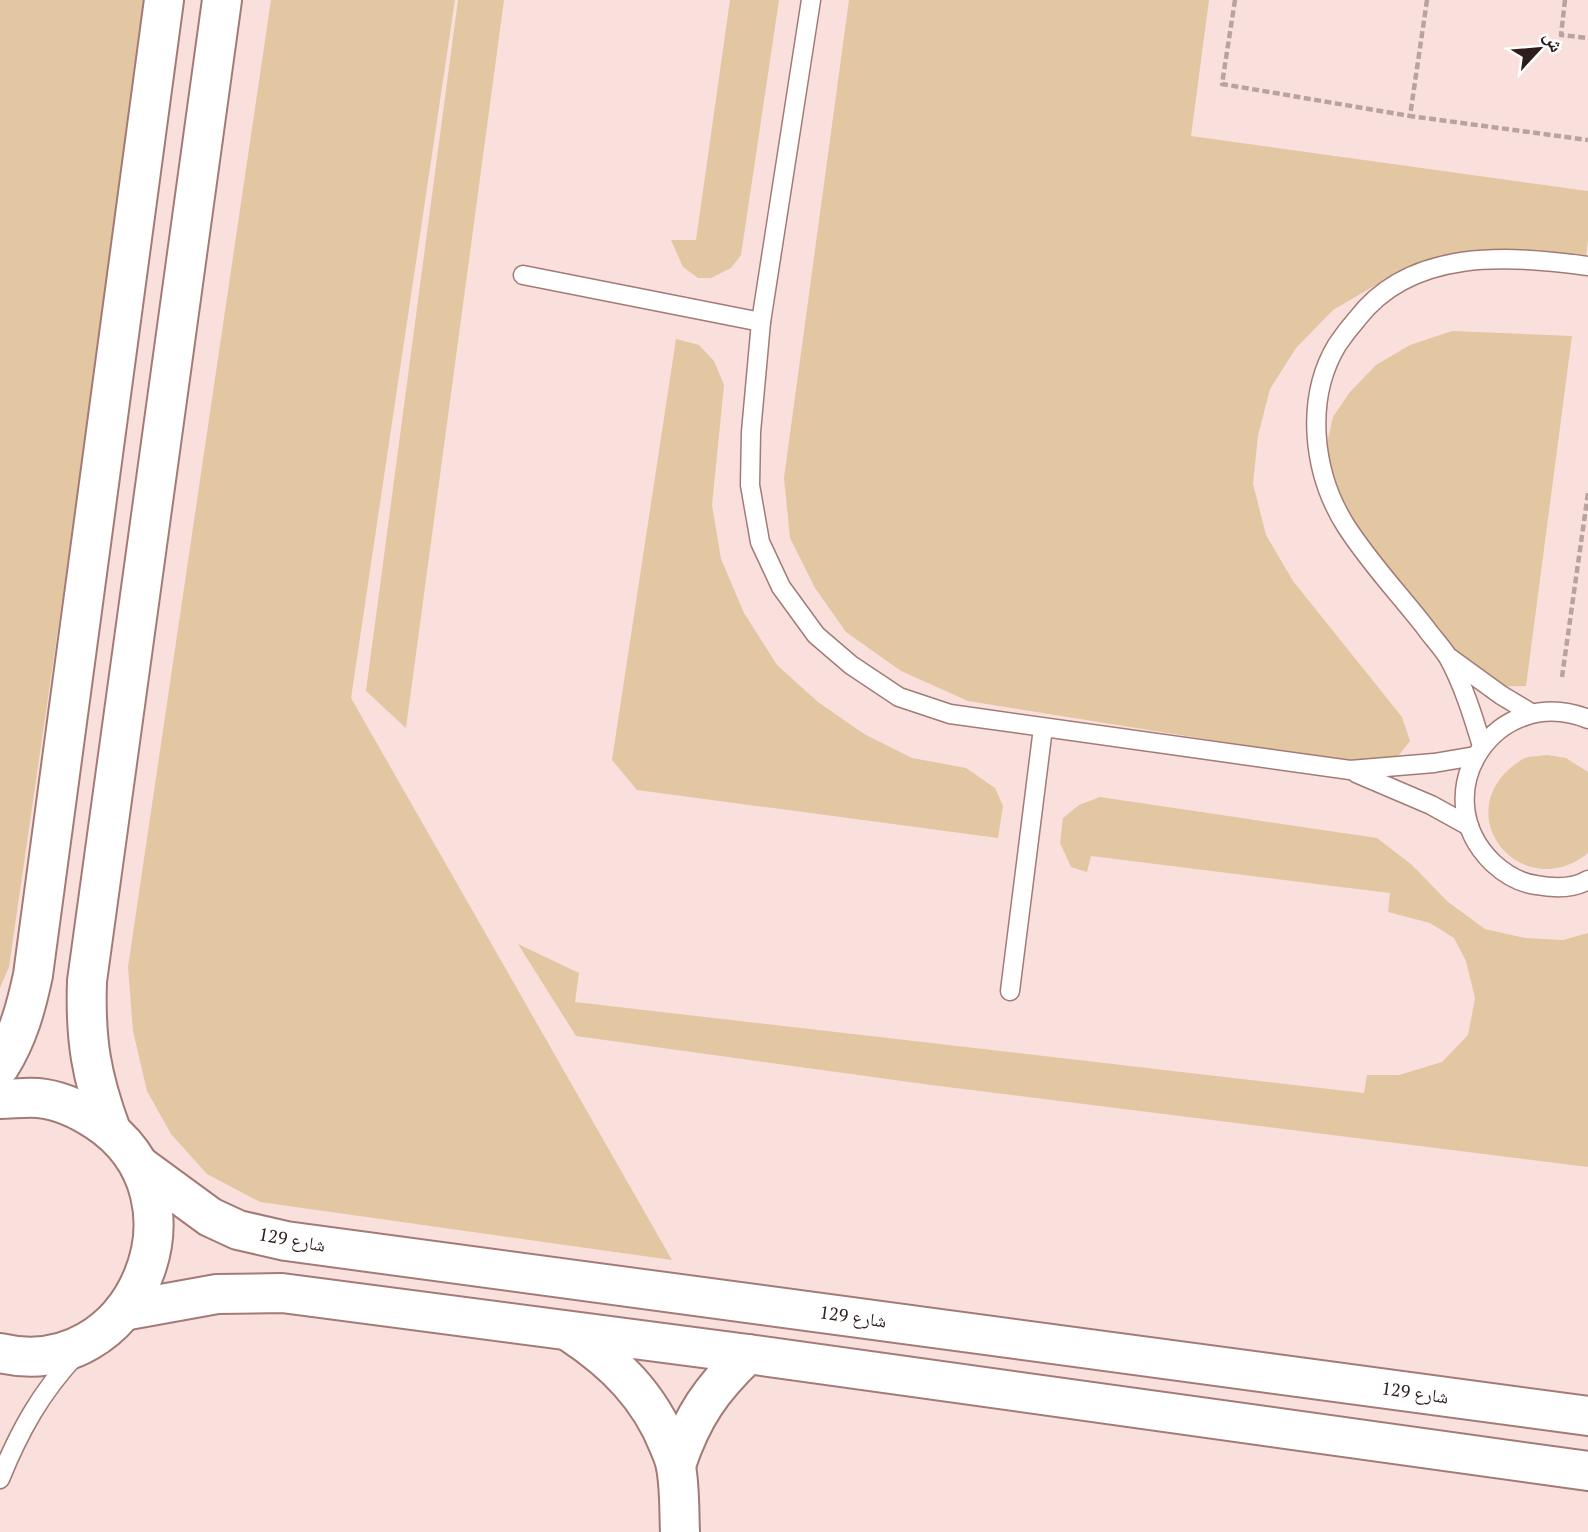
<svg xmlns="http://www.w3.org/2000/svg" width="1588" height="1532" viewBox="0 0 1588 1532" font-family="'PT Serif','Noto Naskh Arabic',serif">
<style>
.green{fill:#e3c6a2}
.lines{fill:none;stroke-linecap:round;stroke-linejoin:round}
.lane-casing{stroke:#a27b76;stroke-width:21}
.secondary-casing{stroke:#a27b76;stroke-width:42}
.path{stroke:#baa39f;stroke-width:4.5;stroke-dasharray:7 3.5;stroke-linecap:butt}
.lane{stroke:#fff;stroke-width:18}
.secondary{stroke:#fff;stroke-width:38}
.labels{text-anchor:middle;stroke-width:6;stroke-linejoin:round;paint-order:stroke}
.street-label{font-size:18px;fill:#2d1d1b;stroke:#fff}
</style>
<rect width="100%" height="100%" fill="#fae0dc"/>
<g class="green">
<path d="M 0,0 L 149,0 L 9,967 L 0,988 Z"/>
<path d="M 271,0 L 455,0 L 351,698 L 672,1260 L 260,1202 L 207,1174 L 171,1134 L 147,1091 L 133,1031 L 128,967 Z"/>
<path d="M 458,0 L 504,0 L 406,728 L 366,691 Z"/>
<path d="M 730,0 L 779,0 L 741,255 L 731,268 L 711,278 L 698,278 L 683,267 L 671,240 L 696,240 Z"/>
<path d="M 849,0 L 1209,0 L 1191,136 L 1588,191 L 1588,239 L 1585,266 L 1442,262 L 1381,282 L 1333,310 L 1296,348 L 1270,389 L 1258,436 L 1253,484 L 1266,535 L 1293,581 L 1402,717 L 1410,741 L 1399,755 L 1374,766 L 968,701 L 901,671 L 846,632 L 815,588 L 790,538 L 784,478 Z"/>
<path d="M 1452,331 L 1572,336 L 1526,686 L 1483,687 L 1349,541 L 1326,448 L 1333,417 L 1350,392 L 1376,365 L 1410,345 Z"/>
<path d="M 676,339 L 699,345 L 714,361 L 724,385 L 712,505 L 721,559 L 744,613 L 777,665 L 818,702 L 864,734 L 912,758 L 966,768 L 995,788 L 1003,806 L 998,838 L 637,790 L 612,760 Z"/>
<path d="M 1547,755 L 1566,758 L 1588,772 L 1588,853 C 1528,902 1456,828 1504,774 C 1510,768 1517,762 1525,758 C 1532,756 1540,756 1547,755 Z"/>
<path d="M 1100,797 L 1377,838 L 1412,865 L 1448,902 L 1485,929 L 1525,938 L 1563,940 L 1588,933 L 1588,1167 L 931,1085 L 576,1036 L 518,944 L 579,973 L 575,1002 L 1364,1093 L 1367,1075 L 1399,1075 L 1442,1062 L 1468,1035 L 1475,998 L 1466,961 L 1454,938 L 1430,923 L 1388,912 L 1390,893 L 1091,856 L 1087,872 L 1071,867 L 1060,843 L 1063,818 L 1079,805 Z"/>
</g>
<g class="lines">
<g class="lane-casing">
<g id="lane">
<path d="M 811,0 L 761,322 L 751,432 L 750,485 L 760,542 L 781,587 L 816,635 L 851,665 L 899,697 L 950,714 L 1350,770 L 1434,763 L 1475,756"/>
<path d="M 523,275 L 761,322"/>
<path d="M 1450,658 L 1501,695 L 1531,713"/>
<path d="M 1588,719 C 1496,682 1422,794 1493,863 C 1505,874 1520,883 1536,885 C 1552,888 1573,889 1588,880"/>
<path d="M 1482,746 C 1473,716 1463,684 1448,657 C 1441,646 1432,637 1425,627 C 1399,594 1369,562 1346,526 C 1313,474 1304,400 1337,345 C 1343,336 1350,327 1357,319 C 1411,248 1509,255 1588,266"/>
<path d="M 1356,773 L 1431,805 L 1469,826"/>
<path d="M 1010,991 L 1043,728"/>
<path d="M 0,1479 C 19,1432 41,1392 76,1355"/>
</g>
</g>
<g class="secondary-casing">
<g id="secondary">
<path d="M 0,1066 C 18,1037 26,1008 33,975 L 164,0"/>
<path d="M 0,1099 C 12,1099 25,1097 38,1098 C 59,1100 79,1109 97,1121 C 213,1197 135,1385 0,1353"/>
<path d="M 111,1130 C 91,1076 85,1039 87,981 L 222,0"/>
<path d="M 139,1165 L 210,1217 L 238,1230 L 286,1241 L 1588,1416"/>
<path d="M 123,1311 L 217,1294 L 282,1293 L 748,1354 L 1588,1471"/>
<path d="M 571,1333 C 615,1362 650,1397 669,1446 C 672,1453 675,1460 676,1467 C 680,1488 679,1511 680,1532"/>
<path d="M 676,1465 C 692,1417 711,1389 748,1354"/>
</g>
</g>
<g class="path">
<path d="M 1235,0 L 1222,84 L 1410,116"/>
<path d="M 1427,0 L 1410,116 L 1588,140"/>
<path d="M 1565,0 L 1561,35 L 1588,38"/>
<path d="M 1562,677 L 1588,493"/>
</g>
<use href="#lane" class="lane"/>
<use href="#secondary" class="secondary"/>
</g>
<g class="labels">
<g class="street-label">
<text transform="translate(292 1240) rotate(10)" y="6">شارع 129</text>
<text transform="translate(853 1317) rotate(8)" y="6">شارع 129</text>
<text transform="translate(1415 1393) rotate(8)" y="6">شارع 129</text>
</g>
</g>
<g transform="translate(1539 49) rotate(64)" stroke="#ffffff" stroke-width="5" paint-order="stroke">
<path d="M0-5L12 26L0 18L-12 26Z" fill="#2d1d1b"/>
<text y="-10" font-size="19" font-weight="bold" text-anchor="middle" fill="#2d1d1b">ش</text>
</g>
</svg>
